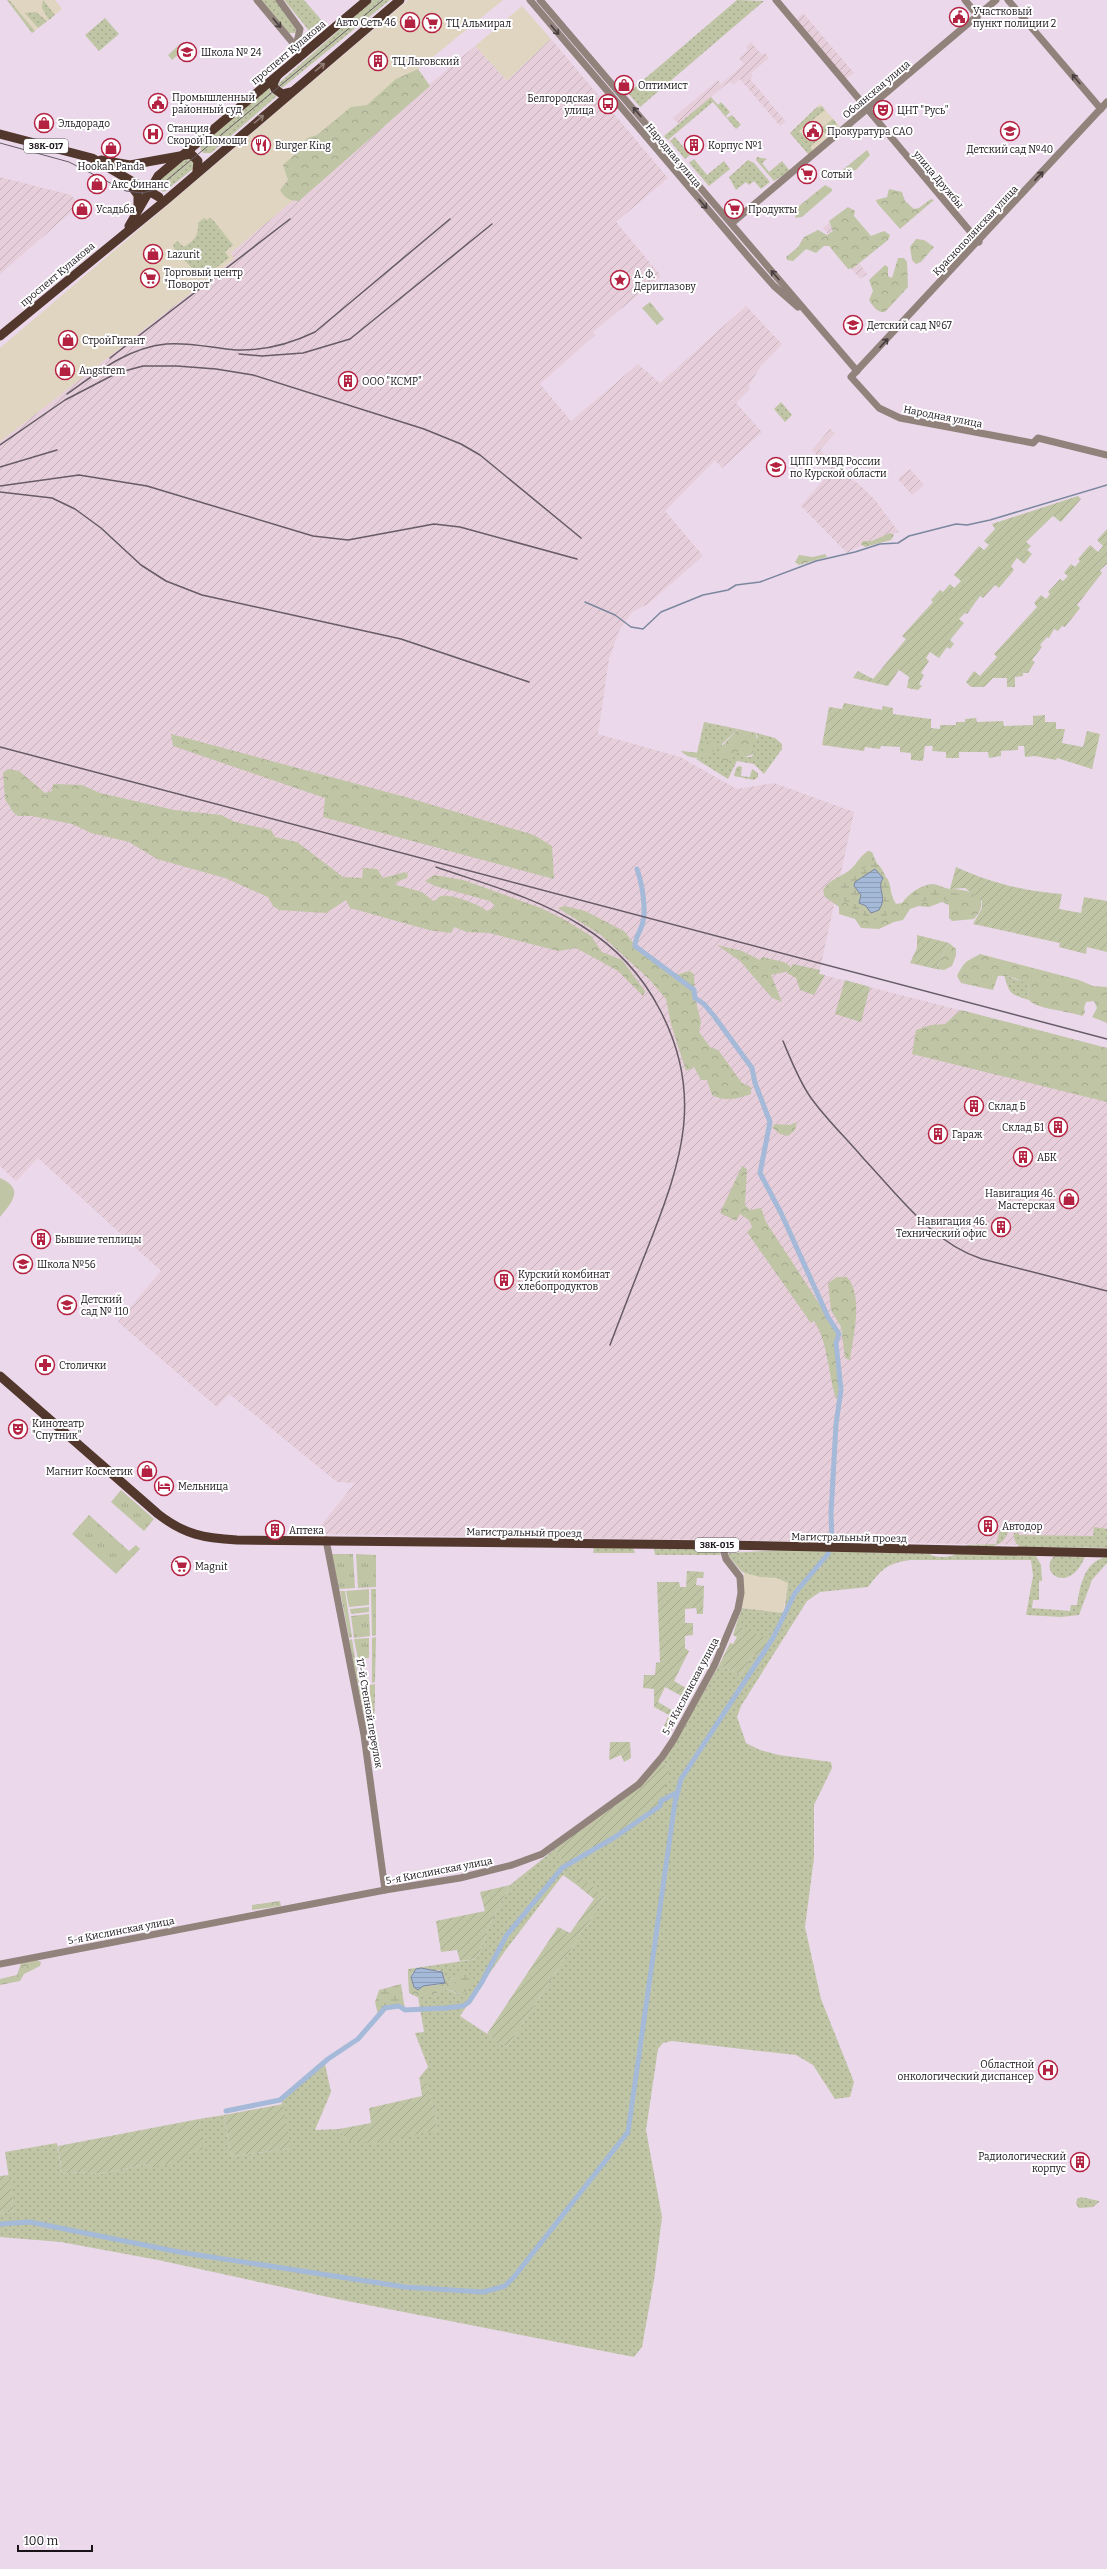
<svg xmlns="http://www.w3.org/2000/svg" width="1107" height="2569" viewBox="0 0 1107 2569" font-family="Bitter,serif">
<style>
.commercial{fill:#dfd5c0}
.industrial{fill:url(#industrial-furrows)}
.grass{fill:url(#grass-dots);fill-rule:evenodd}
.forest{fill:url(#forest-crowns)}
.wetland{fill:url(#wetland-marsh)}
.park{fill:url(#park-tufts)}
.garden{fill:url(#garden-furrows)}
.pitch{fill:#c0c5a6}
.water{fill:url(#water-rules);stroke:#7b879f}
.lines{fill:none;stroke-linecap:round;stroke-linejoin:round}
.stream{stroke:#7b879f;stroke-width:1.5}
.canal{stroke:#a5b9d8;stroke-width:5}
.minor{stroke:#92827c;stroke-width:7}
.major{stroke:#52372d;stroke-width:9}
.tram{stroke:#665b66;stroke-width:1}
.rail{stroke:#665b66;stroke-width:1.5}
.oneway{stroke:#493f41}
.oneway2{stroke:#8f7d76}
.labels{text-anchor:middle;stroke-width:4;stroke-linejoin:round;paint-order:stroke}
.shield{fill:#fff;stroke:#5e5a5e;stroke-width:1}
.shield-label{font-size:9px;font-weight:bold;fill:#191319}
.poi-label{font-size:10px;fill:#191319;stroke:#fff;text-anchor:start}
.street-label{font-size:10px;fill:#191319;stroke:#fff}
</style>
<defs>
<pattern id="industrial-furrows" width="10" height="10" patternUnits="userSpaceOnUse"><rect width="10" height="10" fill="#e6ceda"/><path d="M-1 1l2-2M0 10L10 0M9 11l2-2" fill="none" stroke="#c5b0ba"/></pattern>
<pattern id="grass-dots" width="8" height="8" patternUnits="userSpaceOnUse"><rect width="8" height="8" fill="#c0c5a6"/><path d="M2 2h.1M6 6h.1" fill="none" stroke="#a4a88e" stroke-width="1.8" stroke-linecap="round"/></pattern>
<pattern id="forest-crowns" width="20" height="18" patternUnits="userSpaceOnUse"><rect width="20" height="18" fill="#c0c5a6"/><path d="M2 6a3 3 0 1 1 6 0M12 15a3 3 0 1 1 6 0" fill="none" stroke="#a4a88e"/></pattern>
<pattern id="wetland-marsh" width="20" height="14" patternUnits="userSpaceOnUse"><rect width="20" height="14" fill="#c0c5a6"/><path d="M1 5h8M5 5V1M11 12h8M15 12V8" fill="none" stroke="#a4a88e"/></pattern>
<pattern id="park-tufts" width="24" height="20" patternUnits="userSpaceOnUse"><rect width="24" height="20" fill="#c0c5a6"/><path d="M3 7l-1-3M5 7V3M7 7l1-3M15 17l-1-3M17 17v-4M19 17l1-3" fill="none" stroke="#a4a88e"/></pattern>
<pattern id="garden-furrows" width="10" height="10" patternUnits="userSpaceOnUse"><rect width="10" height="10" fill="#c0c5a6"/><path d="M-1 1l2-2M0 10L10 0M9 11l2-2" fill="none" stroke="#a4a88e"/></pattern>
<pattern id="water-rules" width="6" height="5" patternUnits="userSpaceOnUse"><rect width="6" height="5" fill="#a5b9d8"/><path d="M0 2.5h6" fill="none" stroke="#8d9eb9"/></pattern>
</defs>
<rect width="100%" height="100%" fill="#ebd9eb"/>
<g class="commercial">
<path d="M 7,0 L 55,0 L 62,9 L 32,33 Z"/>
<path d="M 408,0 L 503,0 L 418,69 L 430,86 L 231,253 L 235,259 L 0,442 L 0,348 Z"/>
<path d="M 522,6 L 551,39 L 507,81 L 475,46 Z"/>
<path d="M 820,104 L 841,128 L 809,155 L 790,133 Z"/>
<path d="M 745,1569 L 789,1579 L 783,1613 L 737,1607 Z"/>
</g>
<g class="industrial">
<path d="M 803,13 L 854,73 L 846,79 L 796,20 Z"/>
<path d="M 551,39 L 668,178 L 616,222 L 661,276 L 593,332 L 595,335 L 540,384 L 571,421 L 638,364 L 660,383 L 746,306 L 782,344 L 761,366 L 749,385 L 750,389 L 736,403 L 762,432 L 722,468 L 715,460 L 665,511 L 703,556 L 648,604 L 632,612 L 619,631 L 609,659 L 598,734 L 680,757 L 737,789 L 774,783 L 854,812 L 819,974 L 1107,1048 L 1107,1546 L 314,1534 L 355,1483 L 337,1482 L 229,1394 L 217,1407 L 118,1322 L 161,1271 L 38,1158 L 16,1181 L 0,1166 L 0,442 L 234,259 L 231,253 L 475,46 L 507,81 Z"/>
<path d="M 751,42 L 762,55 L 765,53 L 769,58 L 751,73 L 753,76 L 750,79 L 786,122 L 780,126 L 740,79 L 733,85 L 730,81 L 679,124 L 673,118 L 718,80 L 721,84 L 744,64 L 739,58 L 748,50 L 746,47 Z"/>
<path d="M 0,177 L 71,195 L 76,201 L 71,205 L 76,208 L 0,274 Z"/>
<path d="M 829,223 L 867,274 L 860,279 L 828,242 L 832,239 L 823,228 Z"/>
<path d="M 830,429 L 835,433 L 820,450 L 842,473 L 861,486 L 874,499 L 899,532 L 855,548 L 847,553 L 801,506 L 832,470 L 812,450 Z"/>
<path d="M 910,469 L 924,485 L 912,495 L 898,479 Z"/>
</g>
<g class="grass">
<path d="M 7,0 L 9,0 L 35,31 L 32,33 Z"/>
<path d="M 43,0 L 55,15 L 49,20 L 42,8 Z"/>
<path d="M 260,0 L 276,0 L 297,26 L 296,33 L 289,33 Z"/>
<path d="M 284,0 L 304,0 L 324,23 L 311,33 Z"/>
<path d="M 373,0 L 390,0 L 282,88 L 278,84 Z"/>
<path d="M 737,0 L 764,1 L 640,107 L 628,93 Z"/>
<path d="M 36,12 L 47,21 L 38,28 L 25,13 Z"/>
<path d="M 105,18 L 119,34 L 99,51 L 85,35 Z"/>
<path d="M 270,87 L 270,92 L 277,96 L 211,153 L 203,153 L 200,148 L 203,144 Z"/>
<path d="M 711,97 L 718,105 L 721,102 L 730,112 L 726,116 L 727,118 L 732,115 L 741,125 L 736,129 L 713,102 L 668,140 L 664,136 Z"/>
<path d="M 822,106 L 825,110 L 799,131 L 807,140 L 819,131 L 823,136 L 810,147 L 813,151 L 809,155 L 790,133 L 817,107 L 819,108 Z"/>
<path d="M 833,119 L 837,124 L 825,134 L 820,129 Z"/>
<path d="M 675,137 L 690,155 L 685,159 L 670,141 Z"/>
<path d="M 757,157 L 767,159 L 762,163 L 769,172 L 782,161 L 790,171 L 774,181 L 756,160 Z"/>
<path d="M 185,159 L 191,159 L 194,162 L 193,169 L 164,192 L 159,189 L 158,181 Z"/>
<path d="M 694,159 L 707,175 L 724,161 L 730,169 L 709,186 L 689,163 Z"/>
<path d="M 748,160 L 754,163 L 770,182 L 761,189 L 754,181 L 749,185 L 746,182 L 736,190 L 729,177 Z"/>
<path d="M 204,218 L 207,220 L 210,218 L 213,220 L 233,245 L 225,252 L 229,258 L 202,278 L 176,252 L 173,245 L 177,241 L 184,247 C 195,240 199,235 198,223 Z"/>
<path d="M 781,402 L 792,415 L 785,422 L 774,409 Z"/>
<path d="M 704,722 L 738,729 L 722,744 L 722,752 L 740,751 L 745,757 L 751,757 L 754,754 L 750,745 L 758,737 L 756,733 L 775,738 L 782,744 L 782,749 L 764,774 L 754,764 L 737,761 L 728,779 L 696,759 L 701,757 L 704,750 L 701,753 L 697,753 Z"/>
<path d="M 739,766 L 742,767 L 741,776 L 750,777 L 752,769 L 758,773 L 758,777 L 754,780 L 734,776 L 736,768 Z"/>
<path d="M 1004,975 L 1024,982 L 1028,986 L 1029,1000 C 1009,994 1010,994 1004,975 Z"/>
<path d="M 1094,1527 L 1107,1529 L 1107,1548 L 1021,1547 C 1016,1544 1013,1539 1014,1533 L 1019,1533 L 1019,1535 L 1093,1536 Z"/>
<path d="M 1000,1530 L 1008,1531 C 1004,1550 980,1549 964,1545 L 996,1544 Z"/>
<path d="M 594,1548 L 633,1548 L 635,1553 L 593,1553 Z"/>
<path d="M 654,1548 L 716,1549 L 721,1555 L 655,1555 Z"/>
<path d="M 782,1550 L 828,1551 L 815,1570 L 820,1568 L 830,1551 L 929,1554 C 935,1558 950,1558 956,1554 L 1036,1556 L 1041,1565 L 1042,1581 L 1039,1581 L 1039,1600 L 1033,1600 L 1032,1608 L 1070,1611 L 1071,1605 L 1077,1605 C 1080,1586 1084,1561 1107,1557 L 1107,1563 L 1092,1580 L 1079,1615 L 1061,1617 L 1026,1615 L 1033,1576 L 1031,1560 L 910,1560 C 886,1564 883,1568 868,1587 L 820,1592 L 807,1601 L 741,1706 L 737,1717 L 746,1743 L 760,1750 L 779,1755 L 831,1762 L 832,1768 L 814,1805 L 814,1858 L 805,1927 L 821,1999 L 854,2082 L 850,2097 L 835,2099 L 813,2065 L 796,2055 L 672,2041 L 663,2043 L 658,2049 L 646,2130 L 662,2217 L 654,2280 L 642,2347 L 634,2357 L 337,2299 L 158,2260 L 61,2242 L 0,2237 L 0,2214 L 14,2211 L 5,2152 L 57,2143 L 62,2174 L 80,2172 L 100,2174 L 148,2164 L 150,2168 L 187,2153 L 202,2150 L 199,2119 L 224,2115 L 231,2156 L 290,2149 L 281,2099 L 325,2064 L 331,2092 L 315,2130 L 339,2129 L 346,2140 L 438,2130 L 427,2081 L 420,2082 L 419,2078 L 428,2067 L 415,2033 L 424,2032 L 418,1997 L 429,1997 L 445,1989 L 459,1994 L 459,1975 L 455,1979 L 448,1978 L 448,1982 L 445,1983 L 442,1972 L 439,1970 L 412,1973 L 411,1977 L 408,1976 L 408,1969 L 477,1959 L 490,1924 L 510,1885 L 555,1849 L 561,1858 L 670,1767 L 662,1763 L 719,1665 L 741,1675 L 753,1654 L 768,1640 L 736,1625 L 742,1608 L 784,1613 L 788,1583 L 777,1578 L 760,1577 L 742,1572 L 728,1556 L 729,1553 ZM 563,1875 L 578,1886 L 578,1876 L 605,1897 L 507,2047 L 460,2016 L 505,1951 Z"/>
<path d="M 1054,1556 L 1085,1557 C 1069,1595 1038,1573 1054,1556 Z"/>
<path d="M 375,1698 L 374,1725 L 371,1729 L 366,1725 L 361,1700 Z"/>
<path d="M 1081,2197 L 1099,2201 L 1099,2202 L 1093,2207 L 1079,2208 L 1076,2204 L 1077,2199 Z"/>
</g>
<g class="forest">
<path d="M 418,69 L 430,86 L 299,201 C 290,201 284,198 280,190 L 288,180 L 283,165 L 301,149 L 307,138 L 317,135 L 351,107 L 367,105 L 396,79 Z"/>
<path d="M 867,150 L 870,155 L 856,170 L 839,173 Z"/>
<path d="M 825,185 L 832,189 L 832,191 L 802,217 L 795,218 L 799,206 Z"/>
<path d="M 889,189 L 902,192 L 905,201 L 914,209 L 919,208 L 931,199 L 934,200 L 900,229 L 877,203 L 876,200 L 887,197 Z"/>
<path d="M 848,207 L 855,211 L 854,216 L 871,236 L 884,231 L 890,235 L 888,240 L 853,268 L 848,269 L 829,246 L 824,246 L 816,253 L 806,249 L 793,261 L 787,260 L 786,257 L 798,247 L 804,237 L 818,230 L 827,235 L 833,231 L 829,221 Z"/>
<path d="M 916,239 L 924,240 L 934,247 L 921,262 L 916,264 L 912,260 L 910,247 Z"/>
<path d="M 898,258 L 904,258 L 907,262 L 908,287 L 885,312 C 877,313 873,306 869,300 L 873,291 L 869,280 L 885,265 L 888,267 L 888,276 L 892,278 Z"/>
<path d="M 890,533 L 894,535 L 891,540 L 865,547 L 861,544 L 863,541 L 872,541 Z"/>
<path d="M 825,554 L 827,557 L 799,565 L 795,562 L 799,555 L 813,557 Z"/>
<path d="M 738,729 L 756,733 L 757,741 L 750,745 L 754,754 L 745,757 L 740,751 L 732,753 L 727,762 L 722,761 L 720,748 Z"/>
<path d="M 171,734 L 409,798 L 534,835 L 552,846 L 554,879 L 323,817 L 325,798 L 173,746 Z"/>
<path d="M 708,741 L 713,742 L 716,745 C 711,760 691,762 681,751 L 701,753 Z"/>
<path d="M 8,769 L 19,771 L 45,793 L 52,791 L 53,784 L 82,785 L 100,793 L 174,810 L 221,815 L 235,822 L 271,830 L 275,837 L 297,842 L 343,877 L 362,878 L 363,868 L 377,869 L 383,878 L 405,872 L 408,874 L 407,878 L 396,882 L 396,885 L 422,892 L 433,901 C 437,900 438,897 441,896 C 452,894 479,904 487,911 L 493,908 L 495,906 L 490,901 L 435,886 L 425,881 L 434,875 L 463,880 L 541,908 L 565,920 L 591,936 L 602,952 L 622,960 L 645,991 L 643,996 L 618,971 L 576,948 L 558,951 L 489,933 L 467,932 L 454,927 L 451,933 L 429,930 L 350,908 L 346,900 L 326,913 L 279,910 L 273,906 L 268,897 L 225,878 L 157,859 L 129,842 L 91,833 L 72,824 L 32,816 L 18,816 L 13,812 L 5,799 L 3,773 Z"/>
<path d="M 868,851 L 872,852 L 883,878 L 887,878 C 892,886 889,893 896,904 L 902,903 C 908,894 921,885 932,884 C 938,884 945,889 951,889 C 970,889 994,897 974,919 L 952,921 L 949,918 L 949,905 L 942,902 L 929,907 L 919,906 L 910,909 L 903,920 L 894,922 L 879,929 L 861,928 L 855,919 L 839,914 L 839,907 L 825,897 L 823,890 C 830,878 843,877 852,868 C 858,862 860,856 868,851 Z"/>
<path d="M 565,906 L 585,911 L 624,931 L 638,949 L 673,976 L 689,971 L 694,974 L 695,998 L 701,1022 L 699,1032 L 710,1047 L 718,1050 L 742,1083 L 751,1087 L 751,1094 C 737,1099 726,1102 712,1095 L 707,1080 L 701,1080 L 694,1067 L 686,1071 L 671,1024 L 666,999 L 649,979 L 601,935 L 558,908 Z"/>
<path d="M 949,943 L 956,949 L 956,955 L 952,966 L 944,970 L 936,969 Z"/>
<path d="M 717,945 L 742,951 L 760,960 L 762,957 L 784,962 L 790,966 L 790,971 L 771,975 L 782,1002 L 772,998 L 740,961 Z"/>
<path d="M 980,954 L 1079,980 L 1093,986 L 1107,987 L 1107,1023 L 1092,1017 L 1097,1008 L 1094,1001 L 1086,1002 L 1084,1008 L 1085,1013 L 1082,1016 C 1070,1011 1035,1009 1029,1000 L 1028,986 C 1022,979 1007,975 998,976 L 993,990 L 961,983 L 957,976 C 965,960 966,962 980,954 Z"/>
<path d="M 961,1010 L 1107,1048 L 1107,1102 L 912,1054 L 916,1030 L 931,1025 L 945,1024 Z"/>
<path d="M 797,1122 L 795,1130 L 788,1136 L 780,1134 L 773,1128 L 774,1124 L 790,1125 Z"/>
<path d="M 742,1166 L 747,1169 L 745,1205 L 750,1210 L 761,1208 L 766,1222 L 839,1334 L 836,1343 L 840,1362 L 838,1397 L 836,1399 C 828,1373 828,1342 814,1321 L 811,1323 L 747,1232 L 752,1227 L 749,1220 L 740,1214 L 736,1221 L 720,1213 Z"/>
<path d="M 837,1277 L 847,1277 C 864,1297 853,1336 850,1360 L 845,1358 L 841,1327 L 831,1310 L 828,1283 Z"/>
<path d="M 280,1901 L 281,1906 L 252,1910 L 252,1905 Z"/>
<path d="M 37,1960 L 41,1962 L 40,1966 L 24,1974 L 20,1981 L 0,1985 L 0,1979 L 17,1975 L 21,1963 Z"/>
<path d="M 471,1974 L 473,1978 C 470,1980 471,1982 470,1986 C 464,1999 455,1991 445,1989 L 429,1997 L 417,1997 L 409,1993 L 408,1976 L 411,1977 L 411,1980 L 423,1986 L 437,1985 Z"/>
</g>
<g class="wetland">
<path d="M 874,862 C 887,866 895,904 887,915 C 875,930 847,905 840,895 C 838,879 862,870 874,862 Z"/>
<path d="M 927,888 L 959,894 L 963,900 L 958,903 L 938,899 L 915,902 L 908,899 L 915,891 Z"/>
<path d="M 463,1968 L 473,1978 L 468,1990 L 463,1993 L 458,1984 L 448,1982 L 448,1978 L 455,1979 Z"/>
<path d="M 401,1984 L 405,2010 L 399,2006 L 385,2008 L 378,2015 L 375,2002 L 379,1990 Z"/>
</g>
<g class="park">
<path d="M 650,302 L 664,319 L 657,325 L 642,308 Z"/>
<path d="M 121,1490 L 154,1519 L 144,1531 L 111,1502 Z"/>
<path d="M 89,1515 L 129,1551 L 136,1545 L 140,1549 L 116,1574 L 72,1534 Z"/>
<path d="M 331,1554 L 353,1554 L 355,1588 L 339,1589 Z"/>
<path d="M 356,1554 L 376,1555 L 376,1587 L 358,1588 Z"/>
<path d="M 371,1589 L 376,1589 L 376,1635 L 372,1636 Z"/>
<path d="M 340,1591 L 345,1591 L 352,1637 L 349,1638 Z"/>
<path d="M 369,1607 L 369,1612 L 351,1614 L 350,1609 Z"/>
<path d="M 369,1614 L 370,1636 L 354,1638 L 351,1616 Z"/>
<path d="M 376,1637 L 375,1682 L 372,1683 L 372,1638 Z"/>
<path d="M 369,1638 L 369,1658 L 358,1659 L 354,1639 Z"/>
<path d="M 352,1639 L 359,1683 L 357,1684 L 349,1640 Z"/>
<path d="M 375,1684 L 375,1698 L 361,1700 L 358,1686 L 361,1685 L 362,1693 L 370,1692 L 370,1685 Z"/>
</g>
<g class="garden">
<path d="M 1078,496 L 1081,499 L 1061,522 L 1053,516 L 1026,542 L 1031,546 L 1027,550 L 1032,554 L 1024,564 L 1017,558 L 1011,566 L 1014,570 L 999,588 L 995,585 L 983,598 L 980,596 L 967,614 L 965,613 L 959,619 L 964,623 L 950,640 L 954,644 L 950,649 L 947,647 L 939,658 L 930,652 L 926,658 L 929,661 L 921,673 L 924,675 L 919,684 L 922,686 L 918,690 L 907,688 L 909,677 L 899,670 L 888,686 L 853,678 L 858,671 L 873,679 L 906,639 L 902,636 L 933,602 L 931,600 L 940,590 L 943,592 L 950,584 L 954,588 L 961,581 L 954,575 L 979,546 L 984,550 L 989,545 L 984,541 L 995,529 L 992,524 Z"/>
<path d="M 1107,529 L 1107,564 L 1100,570 L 1102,573 L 1077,605 L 1080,608 L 1065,627 L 1062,626 L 1058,631 L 1054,629 L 1049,638 L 1047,637 L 1040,645 L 1042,647 L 1032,660 L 1035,662 L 1028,673 L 1023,673 L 1023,676 L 1015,677 L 1015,687 L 1007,687 L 1007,678 L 993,678 L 984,687 L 971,687 L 966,682 L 974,671 L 980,676 L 997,657 L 994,654 L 1037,607 L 1034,603 L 1041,595 L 1046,599 L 1050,594 L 1048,592 L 1060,579 L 1063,581 L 1068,576 L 1064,573 L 1071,564 L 1075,567 L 1080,561 L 1078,559 L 1090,545 L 1098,552 L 1103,546 L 1097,540 Z"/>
<path d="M 844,703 L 882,710 L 883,706 L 893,708 L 893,714 L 931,719 L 931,728 L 940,729 L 940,725 L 956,725 L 956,722 L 965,722 L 965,719 L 976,718 L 977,722 L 1003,721 L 1004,726 L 1033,725 L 1033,716 L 1045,715 L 1045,722 L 1056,722 L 1056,729 L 1065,729 L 1062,743 L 1083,747 L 1087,731 L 1100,734 L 1092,769 L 1057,758 L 1056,760 L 1035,756 L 1025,757 L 1024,746 L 1018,746 L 1018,750 L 1001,751 L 1001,756 L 989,758 L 988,752 L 959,752 L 959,758 L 946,758 L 946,752 L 932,751 L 933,746 L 925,746 L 923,761 L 911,760 L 911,753 L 900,752 L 900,747 L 881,746 L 880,749 L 865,747 L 864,751 L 822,745 L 829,707 L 842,709 Z"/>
<path d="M 956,867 C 988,882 1027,892 1062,894 L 1059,909 L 1081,913 L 1084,897 L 1107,901 L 1107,952 L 1087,947 L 1086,954 L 1059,947 L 1060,943 L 973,924 L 982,908 L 982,901 L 965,888 L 950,889 Z"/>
<path d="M 917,935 L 949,943 L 936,969 L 910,963 L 917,948 Z"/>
<path d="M 793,964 L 820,970 L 819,974 L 825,975 L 814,995 L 800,990 L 796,978 L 787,973 Z"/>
<path d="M 845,980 L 870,987 L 861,1022 L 835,1014 Z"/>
<path d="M 687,1571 L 704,1572 L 703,1578 L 697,1578 L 696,1585 L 704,1586 L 703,1614 L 697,1614 L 696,1608 L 685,1609 L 685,1623 L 693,1623 L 693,1635 L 685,1636 L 685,1648 L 689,1651 L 674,1681 L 691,1691 L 687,1699 L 665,1687 L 658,1702 L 680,1715 L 671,1730 L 664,1726 L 669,1715 L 654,1707 L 654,1689 L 643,1688 L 644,1675 L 655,1675 L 656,1663 L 660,1662 L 657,1582 L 679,1582 L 680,1587 L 686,1587 Z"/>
<path d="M 736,1625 L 769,1639 L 759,1657 L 753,1654 L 741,1675 L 719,1665 L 730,1643 L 733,1644 L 737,1637 L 733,1635 Z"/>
<path d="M 610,1742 L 630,1742 L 631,1758 L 624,1762 L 621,1755 L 609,1760 Z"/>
<path d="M 660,1762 L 670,1767 L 667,1781 L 656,1807 L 568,1863 L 561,1858 L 555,1849 Z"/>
<path d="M 578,1875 L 605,1897 L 507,2047 L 487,2034 L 558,1927 L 570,1933 L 594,1899 L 578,1886 Z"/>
<path d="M 510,1885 L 490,1924 L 477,1959 L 460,1961 L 457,1950 L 441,1952 L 436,1921 L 485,1911 L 480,1892 Z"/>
<path d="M 427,2080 L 438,2130 L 374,2143 L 346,2140 L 339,2129 L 371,2123 L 369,2108 L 422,2096 L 420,2082 Z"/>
<path d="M 283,2104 L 291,2149 L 231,2156 L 224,2115 Z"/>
<path d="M 199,2119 L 203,2150 L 187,2153 L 187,2159 L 150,2168 L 148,2164 L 100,2174 L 80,2172 L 62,2174 L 58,2146 Z"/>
<path d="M 9,2175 L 14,2211 L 0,2214 L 0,2176 Z"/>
</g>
<g class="pitch">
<path d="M 181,43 L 186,48 L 172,60 L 168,55 Z"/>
<path d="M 0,1178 C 25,1189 12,1202 0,1217 Z"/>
<path d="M 369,1589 L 369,1605 L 349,1607 L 346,1591 Z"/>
</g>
<g class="water">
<path d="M 875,869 L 883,878 C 876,888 888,897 879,910 L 871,913 L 866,906 L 859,903 L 861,895 L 854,886 L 855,882 Z"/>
<path d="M 421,1968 L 442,1972 L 445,1983 L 423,1986 L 418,1990 L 414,1987 L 411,1977 L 416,1969 Z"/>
</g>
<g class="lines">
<path class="stream" d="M 585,602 L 615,615 L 631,627 L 643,629 L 661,612 L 703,595 L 728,590 L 736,585 L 760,582 L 816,561 L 855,552 L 880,544 L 898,543 L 909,536 L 956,524 L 967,525 L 990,520 L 1107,485"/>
<g class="canal">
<path d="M 226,2111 L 280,2100 L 328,2059 L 358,2039 L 385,2008 L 399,2006 L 405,2010 L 446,2008 L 463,2006 L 469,2002 L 482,1982 L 506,1936 L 562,1868 L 615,1837 L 660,1806 L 661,1801 L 678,1792"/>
<path d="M 0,2224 L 30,2222 L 179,2252 L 405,2287 L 483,2292 L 505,2286 L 514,2277 L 628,2132 L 675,1802 L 681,1779 L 773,1638 L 795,1593 L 828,1554 L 832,1540 L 831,1514 L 836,1424 L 841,1390 L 836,1343 L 839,1334 L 828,1317 L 781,1213 L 760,1173 L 770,1122 L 755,1083 L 752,1068 L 714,1016 L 704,1004 L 695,998 L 694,990 L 635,946 C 635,938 640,932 642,925 C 647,911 642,883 637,869"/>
</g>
<g class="minor">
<path d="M 257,0 L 303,55"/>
<path d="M 279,0 L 300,29 L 296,46"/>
<path d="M 530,0 L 751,260 L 774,286 L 798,307"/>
<path d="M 540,0 L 857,371"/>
<path d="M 776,0 L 979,242"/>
<path d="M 965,0 L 978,16"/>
<path d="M 1008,0 L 1101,109"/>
<path d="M 1107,102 L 851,377 L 879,408 L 900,418 L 1033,443 L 1038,438 L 1107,455"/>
<path d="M 732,223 L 996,0"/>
<path d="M 326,1540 L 364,1735 L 385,1890"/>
<path d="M 0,1964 L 385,1890 L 460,1878 L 512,1865 L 542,1854 L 639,1784 L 662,1757 L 674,1739 L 715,1664 L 738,1609 L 741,1593 L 740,1577 L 726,1559 L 722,1545"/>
</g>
<g class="major">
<path d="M 277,76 L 273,84 L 275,89 L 282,94 L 290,92"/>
<path d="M 0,134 L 92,158 L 159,197"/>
<path d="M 101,160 L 130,165 L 191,154 L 198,161 L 197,171"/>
<path d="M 129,183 L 138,195 L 138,209"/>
<path d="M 129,226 L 158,176 L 367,0"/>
<path d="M 0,336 L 166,200 L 400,0"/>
<path d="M 0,1376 L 158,1514 C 185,1535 204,1538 237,1540 L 722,1545 L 1107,1553"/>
</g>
<path class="tram" d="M 0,143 L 69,162 L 126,191 L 142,193 L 155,190 L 383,0"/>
<g class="rail">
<path d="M 239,354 L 262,356 L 303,353 L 350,339 L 492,224"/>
<path d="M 110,358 L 290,219"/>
<path d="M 67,394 C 98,372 127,348 166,344 C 190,342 212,348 236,350 C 265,351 290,344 315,332 L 450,219"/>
<path d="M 0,445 L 65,400 L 117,373 L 143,366 L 177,366 L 216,369 L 253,375 L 424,429 L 461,444 L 480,455 L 581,538"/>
<path d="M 0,467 L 57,450"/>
<path d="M 0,486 L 79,475 L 147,486 L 313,536 L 348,540 L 434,524 L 460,527 L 577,559"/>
<path d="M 0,492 L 52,498 L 75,509 L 101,528 L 141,565 L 166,581 L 202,595 L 401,639 L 529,682"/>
<path d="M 0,747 L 1107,1039"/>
<path d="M 436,867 C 485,884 538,898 582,926 C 616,947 642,975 660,1010 C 704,1094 682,1160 650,1242 C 636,1277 623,1311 610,1345"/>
<path d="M 783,1041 C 791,1060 799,1081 811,1098 C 827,1120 846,1138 863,1158 C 898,1195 932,1243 982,1259 L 1107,1291"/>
</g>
</g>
<defs><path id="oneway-shaft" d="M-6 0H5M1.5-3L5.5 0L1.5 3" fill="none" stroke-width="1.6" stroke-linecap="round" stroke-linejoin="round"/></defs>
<g class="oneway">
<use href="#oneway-shaft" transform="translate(277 23) rotate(50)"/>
<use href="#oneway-shaft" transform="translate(555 30) rotate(50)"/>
<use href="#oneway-shaft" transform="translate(1076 79) rotate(-130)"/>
<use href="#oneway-shaft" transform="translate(637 112) rotate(-131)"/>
<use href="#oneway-shaft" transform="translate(1039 176) rotate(-47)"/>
<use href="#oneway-shaft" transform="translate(703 204) rotate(50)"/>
<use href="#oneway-shaft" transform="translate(775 275) rotate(-130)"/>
<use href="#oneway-shaft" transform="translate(884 343) rotate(-47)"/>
</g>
<g class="oneway2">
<use href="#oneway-shaft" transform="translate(320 67) rotate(-40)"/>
<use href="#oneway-shaft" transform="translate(259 119) rotate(-40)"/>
</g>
<defs>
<g id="civic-ring" transform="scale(1)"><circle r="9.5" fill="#fff" stroke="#b42242" stroke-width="1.5"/><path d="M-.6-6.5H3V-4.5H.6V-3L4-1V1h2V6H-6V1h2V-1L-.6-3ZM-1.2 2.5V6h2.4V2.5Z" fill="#b42242"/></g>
<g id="shop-ring" transform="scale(1)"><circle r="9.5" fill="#fff" stroke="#b42242" stroke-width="1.5"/><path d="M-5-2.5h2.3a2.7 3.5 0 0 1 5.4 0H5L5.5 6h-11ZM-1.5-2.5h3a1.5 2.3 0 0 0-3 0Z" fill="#b42242"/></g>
<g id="supermarket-ring" transform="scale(1)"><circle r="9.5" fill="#fff" stroke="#b42242" stroke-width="1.5"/><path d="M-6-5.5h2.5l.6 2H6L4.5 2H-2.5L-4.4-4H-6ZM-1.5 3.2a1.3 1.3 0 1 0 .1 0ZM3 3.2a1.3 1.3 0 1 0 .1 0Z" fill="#b42242"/></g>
<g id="school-ring" transform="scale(1)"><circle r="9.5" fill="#fff" stroke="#b42242" stroke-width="1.5"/><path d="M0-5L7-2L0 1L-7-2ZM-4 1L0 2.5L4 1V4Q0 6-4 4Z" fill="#b42242"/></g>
<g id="building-ring" transform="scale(1)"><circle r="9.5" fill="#fff" stroke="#b42242" stroke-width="1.5"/><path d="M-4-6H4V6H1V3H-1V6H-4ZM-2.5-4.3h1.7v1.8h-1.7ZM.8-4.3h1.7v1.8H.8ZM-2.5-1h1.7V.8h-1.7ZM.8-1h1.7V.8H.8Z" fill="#b42242"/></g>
<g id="bus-ring" transform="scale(1)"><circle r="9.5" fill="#fff" stroke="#b42242" stroke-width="1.5"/><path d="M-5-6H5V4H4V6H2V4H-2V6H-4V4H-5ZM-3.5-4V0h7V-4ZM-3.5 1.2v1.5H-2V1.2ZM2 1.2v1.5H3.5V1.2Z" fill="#b42242"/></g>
<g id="theatre-ring" transform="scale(1)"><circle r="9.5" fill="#fff" stroke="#b42242" stroke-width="1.5"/><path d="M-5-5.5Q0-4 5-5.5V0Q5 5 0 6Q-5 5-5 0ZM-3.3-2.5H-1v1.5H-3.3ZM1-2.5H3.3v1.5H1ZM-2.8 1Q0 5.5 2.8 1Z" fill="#b42242"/></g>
<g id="hospital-ring" transform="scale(1)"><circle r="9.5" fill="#fff" stroke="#b42242" stroke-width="1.5"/><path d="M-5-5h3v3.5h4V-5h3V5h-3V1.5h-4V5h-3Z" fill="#b42242"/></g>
<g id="restaurant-ring" transform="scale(1)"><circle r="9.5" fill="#fff" stroke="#b42242" stroke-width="1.5"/><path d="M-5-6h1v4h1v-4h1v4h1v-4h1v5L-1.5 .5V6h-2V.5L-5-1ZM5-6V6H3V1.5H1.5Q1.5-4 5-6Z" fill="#b42242"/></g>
<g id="sight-ring" transform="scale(1)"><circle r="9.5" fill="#fff" stroke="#b42242" stroke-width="1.5"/><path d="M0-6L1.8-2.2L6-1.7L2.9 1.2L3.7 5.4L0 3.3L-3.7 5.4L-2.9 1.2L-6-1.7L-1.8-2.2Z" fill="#b42242"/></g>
<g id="university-ring" transform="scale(1)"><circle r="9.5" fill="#fff" stroke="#b42242" stroke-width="1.5"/><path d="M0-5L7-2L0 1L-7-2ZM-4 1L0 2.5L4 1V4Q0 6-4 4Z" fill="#b42242"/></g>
<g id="pharmacy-ring" transform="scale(1)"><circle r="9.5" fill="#fff" stroke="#b42242" stroke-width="1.5"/><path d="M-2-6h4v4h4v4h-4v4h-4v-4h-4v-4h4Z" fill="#b42242"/></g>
<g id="hotel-ring" transform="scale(1)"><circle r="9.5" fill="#fff" stroke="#b42242" stroke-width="1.5"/><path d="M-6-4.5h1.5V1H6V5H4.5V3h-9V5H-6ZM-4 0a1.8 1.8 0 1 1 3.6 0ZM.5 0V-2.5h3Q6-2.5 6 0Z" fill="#b42242"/></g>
</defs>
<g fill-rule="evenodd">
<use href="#civic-ring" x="959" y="17"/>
<use href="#shop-ring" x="410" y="22"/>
<use href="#supermarket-ring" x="432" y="23"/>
<use href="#school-ring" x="187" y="52"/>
<use href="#building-ring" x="378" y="61"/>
<use href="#shop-ring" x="624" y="85"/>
<use href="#civic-ring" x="158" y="103"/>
<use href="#bus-ring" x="608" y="104"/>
<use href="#theatre-ring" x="883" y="110"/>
<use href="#shop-ring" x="44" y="123"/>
<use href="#civic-ring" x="813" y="131"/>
<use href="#school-ring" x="1010" y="131"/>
<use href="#hospital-ring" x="153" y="134"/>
<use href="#restaurant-ring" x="261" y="145"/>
<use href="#building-ring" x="694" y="145"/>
<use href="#shop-ring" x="111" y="148"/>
<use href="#supermarket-ring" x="807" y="174"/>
<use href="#shop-ring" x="97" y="184"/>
<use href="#shop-ring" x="82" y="209"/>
<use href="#supermarket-ring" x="734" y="209"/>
<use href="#shop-ring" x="153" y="254"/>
<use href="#supermarket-ring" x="150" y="278"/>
<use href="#sight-ring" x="620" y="280"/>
<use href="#school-ring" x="853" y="325"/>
<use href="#shop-ring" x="68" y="340"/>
<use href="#shop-ring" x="65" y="370"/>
<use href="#building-ring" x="348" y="381"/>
<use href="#university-ring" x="776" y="467"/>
<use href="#building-ring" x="974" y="1106"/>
<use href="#building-ring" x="1058" y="1127"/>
<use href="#building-ring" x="938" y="1134"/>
<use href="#building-ring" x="1023" y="1157"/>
<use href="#shop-ring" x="1069" y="1199"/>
<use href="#building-ring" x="1001" y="1227"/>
<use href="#building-ring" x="41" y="1239"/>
<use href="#school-ring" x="23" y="1264"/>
<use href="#building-ring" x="504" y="1280"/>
<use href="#school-ring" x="67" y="1305"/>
<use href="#pharmacy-ring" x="45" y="1365"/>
<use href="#theatre-ring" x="18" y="1429"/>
<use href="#shop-ring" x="147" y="1471"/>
<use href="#hotel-ring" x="164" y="1486"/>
<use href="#building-ring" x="988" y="1526"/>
<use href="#building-ring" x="275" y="1530"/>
<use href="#supermarket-ring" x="181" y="1566"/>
<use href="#hospital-ring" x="1048" y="2070"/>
<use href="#building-ring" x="1080" y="2162"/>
</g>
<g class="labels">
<g class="shield">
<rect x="24" y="139" width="44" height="14" rx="3"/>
<rect x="695" y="1538" width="44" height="14" rx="3"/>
</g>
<g class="shield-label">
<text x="46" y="149">38К-017</text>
<text x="717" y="1548">38К-015</text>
</g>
<g class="poi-label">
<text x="973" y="15">Участковый<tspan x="973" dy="12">пункт полиции 2</tspan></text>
<text x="396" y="26" text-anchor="end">Авто Сеть 46</text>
<text x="446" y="27">ТЦ Альмирал</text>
<text x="201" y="56">Школа № 24</text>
<text x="392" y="65">ТЦ Льговский</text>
<text x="638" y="89">Оптимист</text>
<text x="172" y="101">Промышленный<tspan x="172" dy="12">районный суд</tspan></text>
<text x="594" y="102" text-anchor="end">Белгородская<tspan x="594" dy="12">улица</tspan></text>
<text x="897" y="114">ЦНТ "Русь"</text>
<text x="58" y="127">Эльдорадо</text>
<text x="167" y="132">Станция<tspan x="167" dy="12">Скорой Помощи</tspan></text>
<text x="827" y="135">Прокуратура САО</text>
<text x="275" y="149">Burger King</text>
<text x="708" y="149">Корпус №1</text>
<text x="1010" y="153" text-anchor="middle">Детский сад №40</text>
<text x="111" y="170" text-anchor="middle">Hookah Panda</text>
<text x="821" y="178">Сотый</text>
<text x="111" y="188">Акс Финанс</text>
<text x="96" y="213">Усадьба</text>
<text x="748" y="213">Продукты</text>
<text x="167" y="258">Lazurit</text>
<text x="164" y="276">Торговый центр<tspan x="164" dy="12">"Поворот"</tspan></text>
<text x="634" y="278">А. Ф.<tspan x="634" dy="12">Дериглазову</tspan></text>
<text x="867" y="329">Детский сад №67</text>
<text x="82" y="344">СтройГигант</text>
<text x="79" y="374">Angstrem</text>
<text x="362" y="385">ООО "КСМР"</text>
<text x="790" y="465">ЦПП УМВД России<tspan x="790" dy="12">по Курской области</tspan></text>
<text x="988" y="1110">Склад Б</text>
<text x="1044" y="1131" text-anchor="end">Склад Б1</text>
<text x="952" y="1138">Гараж</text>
<text x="1037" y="1161">АБК</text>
<text x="1055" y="1197" text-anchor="end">Навигация 46.<tspan x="1055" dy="12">Мастерская</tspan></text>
<text x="987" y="1225" text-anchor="end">Навигация 46.<tspan x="987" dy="12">Технический офис</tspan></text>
<text x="55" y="1243">Бывшие теплицы</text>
<text x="37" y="1268">Школа №56</text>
<text x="518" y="1278">Курский комбинат<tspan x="518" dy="12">хлебопродуктов</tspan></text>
<text x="81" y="1303">Детский<tspan x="81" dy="12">сад № 110</tspan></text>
<text x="59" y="1369">Столички</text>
<text x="32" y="1427">Кинотеатр<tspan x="32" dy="12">"Спутник"</tspan></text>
<text x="133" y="1475" text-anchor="end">Магнит Косметик</text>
<text x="178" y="1490">Мельница</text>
<text x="1002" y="1530">Автодор</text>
<text x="289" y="1534">Аптека</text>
<text x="195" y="1570">Magnit</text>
<text x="1034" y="2068" text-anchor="end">Областной<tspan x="1034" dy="12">онкологический диспансер</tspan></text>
<text x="1066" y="2160" text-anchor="end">Радиологический<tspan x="1066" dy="12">корпус</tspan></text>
</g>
<g class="street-label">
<text transform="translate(288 52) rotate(-40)" y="4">проспект Кулакова</text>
<text transform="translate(876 89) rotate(-40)" y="4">Обоянская улица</text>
<text transform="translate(674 155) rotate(50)" y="4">Народная улица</text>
<text transform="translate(939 179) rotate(50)" y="4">улица Дружбы</text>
<text transform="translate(975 230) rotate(-47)" y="4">Краснополянская улица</text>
<text transform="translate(57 274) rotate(-40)" y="4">проспект Кулакова</text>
<text transform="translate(943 416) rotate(11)" y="4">Народная улица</text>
<text transform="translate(524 1532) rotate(1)" y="4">Магистральный проезд</text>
<text transform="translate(849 1537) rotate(1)" y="4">Магистральный проезд</text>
<text transform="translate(690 1686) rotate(-62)" y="4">5-я Кислинская улица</text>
<text transform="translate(370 1713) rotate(80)" y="4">17-й Степной переулок</text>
<text transform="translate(439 1870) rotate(-11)" y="4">5-я Кислинская улица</text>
<text transform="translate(121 1930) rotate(-11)" y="4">5-я Кислинская улица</text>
</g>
</g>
<path d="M18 2545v6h74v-6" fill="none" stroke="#191319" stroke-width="2"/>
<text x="24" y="2545" font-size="12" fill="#191319" stroke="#ffffff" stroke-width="3" paint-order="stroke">100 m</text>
</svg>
